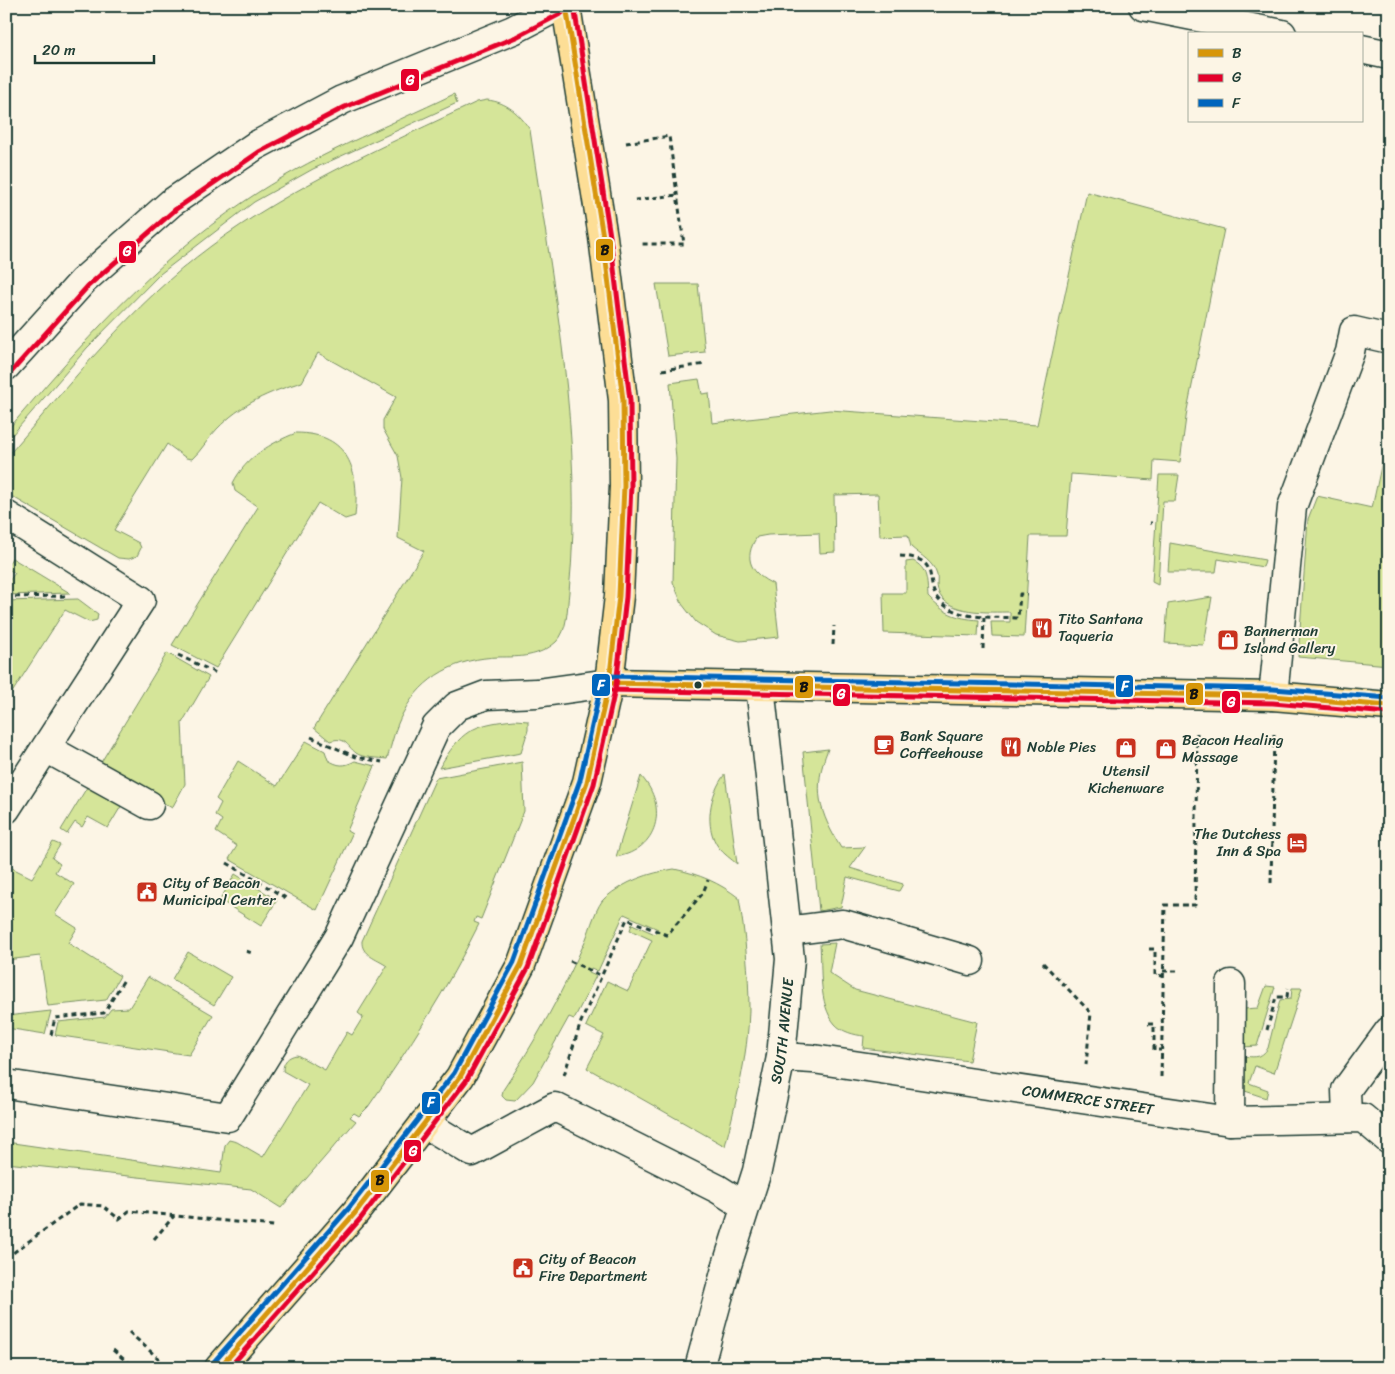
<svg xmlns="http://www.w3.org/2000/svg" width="1395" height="1374" viewBox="0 0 1395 1374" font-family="Sriracha,sans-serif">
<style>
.green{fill:#d5e599;stroke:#7a9166}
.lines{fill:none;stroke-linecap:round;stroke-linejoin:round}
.minor-casing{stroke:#1f3d34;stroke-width:31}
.major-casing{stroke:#1f3d34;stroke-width:31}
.path{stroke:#1f3d34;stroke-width:3;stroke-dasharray:5 4;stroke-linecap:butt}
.minor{stroke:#fcf5e5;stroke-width:28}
.major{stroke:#fdde96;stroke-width:28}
.bus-1-casing{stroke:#fcf5e5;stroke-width:9}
.bus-2-casing{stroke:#fcf5e5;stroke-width:9}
.bus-3-casing{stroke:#fcf5e5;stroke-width:9}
.bus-1{stroke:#d79608;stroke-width:5}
.bus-2{stroke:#e4002b;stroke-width:5}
.bus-3{stroke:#0065bd;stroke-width:5}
.bus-dot{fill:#1f3d34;stroke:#fcf5e5;stroke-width:2}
.labels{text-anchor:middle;stroke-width:4;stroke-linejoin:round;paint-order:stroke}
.poi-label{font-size:15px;fill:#1f3d34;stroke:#fcf5e5;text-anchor:start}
.street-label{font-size:15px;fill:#1f3d34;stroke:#fcf5e5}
.line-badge{stroke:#fcf5e5;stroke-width:2}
.badge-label{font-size:14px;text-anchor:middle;font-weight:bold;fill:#fff}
.pale-badge-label{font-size:14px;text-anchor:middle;font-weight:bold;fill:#111}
</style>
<rect width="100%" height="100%" fill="#fcf5e5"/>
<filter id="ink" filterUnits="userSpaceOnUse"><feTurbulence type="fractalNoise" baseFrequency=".02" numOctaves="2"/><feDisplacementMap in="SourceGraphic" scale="10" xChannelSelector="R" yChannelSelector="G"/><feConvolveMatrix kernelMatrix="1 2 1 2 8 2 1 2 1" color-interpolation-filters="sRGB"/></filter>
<g filter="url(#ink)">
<g class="green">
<path d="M 454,94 L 457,103 L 313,169 L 254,202 L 160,274 L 87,348 L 6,442 L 6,432 C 79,346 151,264 245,201 C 309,157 384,128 454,94 Z"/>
<path d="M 487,100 C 507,102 520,114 530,130 C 552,283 585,438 569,592 C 567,608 568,631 556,642 C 539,657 520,657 499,657 C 458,658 422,676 403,713 C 395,727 392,744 387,759 C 379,758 362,758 356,753 C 346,745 345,736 330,741 L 314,728 L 424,551 L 398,538 L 402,478 L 398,456 L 383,429 L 383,420 L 396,397 L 318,353 L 302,382 C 269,392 241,404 217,429 C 208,438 202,450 192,459 L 186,458 L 167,444 L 114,530 L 139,543 L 141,548 L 137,556 L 129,559 L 118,558 L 6,493 L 6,458 C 70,384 131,305 211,246 C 292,186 386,145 477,102 Z"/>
<path d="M 1087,192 L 1224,229 L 1187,410 L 1180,462 L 1154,460 L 1153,480 L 1071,474 L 1066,536 L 1030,536 L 1024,637 L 992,636 L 991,622 L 1010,622 L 1010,612 C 990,612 946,615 938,591 C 936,586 938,580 937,575 C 933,561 921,556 911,547 L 908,535 L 880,536 L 878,494 L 834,495 L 835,552 L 820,553 L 819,533 L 768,535 L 757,537 C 742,559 752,574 773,584 L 779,637 L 740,641 L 716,635 L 696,622 L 682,604 L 673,582 L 676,459 L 670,383 L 699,379 L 702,394 L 709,393 L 712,423 L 830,410 L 1037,425 Z"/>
<path d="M 656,284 L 698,284 L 705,352 L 668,356 Z"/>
<path d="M 1389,430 L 1389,665 L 1298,657 L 1308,519 L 1317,496 L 1372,508 Z"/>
<path d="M 296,433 C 349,433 360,471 355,516 L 345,519 L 318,503 L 216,668 L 172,645 L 258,507 L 235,491 L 233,483 C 246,457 271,443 296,433 Z"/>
<path d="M 1159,475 L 1179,475 L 1175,501 L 1163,501 L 1158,585 L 1152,582 Z"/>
<path d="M 1170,543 L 1265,560 L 1263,567 L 1218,559 L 1216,572 L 1168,572 Z"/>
<path d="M 12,558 L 70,593 L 6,595 L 6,585 L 15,573 L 6,568 Z"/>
<path d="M 913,561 C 928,568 927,582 928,597 C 945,614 955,618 979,620 L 978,636 L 884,633 L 883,593 L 906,593 L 906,562 Z"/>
<path d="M 1212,597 L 1204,645 L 1165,643 L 1168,604 Z"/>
<path d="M 78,599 L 98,614 L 97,620 L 89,622 L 65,610 L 6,702 L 6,601 Z"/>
<path d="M 167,653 L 209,677 L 182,723 L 185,784 L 172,808 L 100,764 Z"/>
<path d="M 515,720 L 528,721 L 528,730 L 521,753 L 439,768 C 461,731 472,724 515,720 Z"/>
<path d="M 306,741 L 325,751 L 328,760 C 338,766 344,767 355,761 L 375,766 L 347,831 L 352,834 L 317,910 L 229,859 L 237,846 L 216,832 L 222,820 L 215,815 L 221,803 L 216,799 L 238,761 L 277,786 Z"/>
<path d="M 828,749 C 812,789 819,812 841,848 L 865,847 L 850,868 L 903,884 L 899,891 L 847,877 L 841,907 L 819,911 L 803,752 Z"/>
<path d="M 522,762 L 524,811 L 481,919 L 476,917 L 474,922 L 479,924 C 447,989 409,1048 368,1107 L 359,1116 L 354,1113 L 350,1117 L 356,1121 L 281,1208 L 251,1189 L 6,1163 L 6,1142 L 221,1173 L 225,1145 L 229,1140 L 237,1142 L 263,1157 L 308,1085 L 283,1071 C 283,1062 288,1056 297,1055 L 325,1070 L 347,1032 L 352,1035 L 363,1017 L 358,1013 L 387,966 C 377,959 361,955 362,941 L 436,778 Z"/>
<path d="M 725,774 L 737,864 C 731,859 724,854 719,848 C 703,827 710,793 725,774 Z"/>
<path d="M 641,776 C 669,807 658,850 616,857 Z"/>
<path d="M 89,784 L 123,803 L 108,828 L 88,817 L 82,827 L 75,822 L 67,834 L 61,830 Z"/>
<path d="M 53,842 L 60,845 L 52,858 L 60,864 L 55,872 L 74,884 L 55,914 L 77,928 L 68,943 L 120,976 L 106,1000 L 48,1006 L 40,956 L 6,960 L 6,865 L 32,878 Z"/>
<path d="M 674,869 C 699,874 720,883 739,898 C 745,935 749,972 749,1010 C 748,1056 736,1102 725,1146 L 587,1068 L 604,1035 L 586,1026 L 607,981 L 628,991 L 652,940 L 630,930 L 632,924 L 655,934 L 658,929 L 624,914 L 598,971 L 591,968 L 589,973 L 596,976 L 574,1019 L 569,1017 L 533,1082 L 515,1101 L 506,1100 L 502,1096 L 503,1090 C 535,1042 563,992 586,939 C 590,929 597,904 605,898 C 625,881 649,873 674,869 Z"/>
<path d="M 235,874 L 277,900 L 261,926 L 220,900 Z"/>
<path d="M 835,943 L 829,973 L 855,990 L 977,1022 L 969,1061 L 863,1048 L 864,1036 C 855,1035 842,1032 835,1024 C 818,1004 822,969 820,944 Z"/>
<path d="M 188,952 L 231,977 L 214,1005 L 172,979 Z"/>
<path d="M 148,977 L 213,1015 L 189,1055 L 55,1035 L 58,1022 L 105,1017 L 111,1009 L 129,1008 Z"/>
<path d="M 1266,986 L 1275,987 L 1257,1046 L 1243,1047 L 1244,1009 L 1258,1008 Z"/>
<path d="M 1292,988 L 1302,988 L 1274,1073 L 1255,1066 L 1249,1083 L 1268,1090 L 1266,1098 L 1242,1090 L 1243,1056 C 1254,1057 1261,1059 1268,1048 L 1280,1000 L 1291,999 Z"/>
<path d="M 51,1011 L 45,1034 L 6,1028 L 6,1016 Z"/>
</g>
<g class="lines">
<g class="minor-casing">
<g id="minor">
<path d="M 1143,6 L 1282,34"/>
<path d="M 1361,49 L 1389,55"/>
<path d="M 6,366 L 83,281 L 171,203 L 255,146 L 342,100 L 513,30 L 559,6"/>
<path d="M 6,515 L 141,600 L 6,809"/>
<path d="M 1273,696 L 1292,507 L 1350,352 L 1354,331 L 1389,339"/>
<path d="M 46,748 L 149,805"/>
<path d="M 787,931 L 843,924 L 970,961"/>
<path id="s1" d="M 781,1057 L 813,1059 L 1230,1121 L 1363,1118 L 1389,1140"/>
<path d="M 6,1084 L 228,1117 L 339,937 L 436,727 L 457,706 L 486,695 L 537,693 L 609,683"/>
<path d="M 1347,1118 L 1346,1090 L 1389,1031"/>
<path d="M 1230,1121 L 1231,984"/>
<path d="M 424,1123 L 472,1152 L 555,1107 L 718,1189 L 745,1206"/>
<path id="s2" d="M 699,1368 L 727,1265 L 757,1171 L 781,1057 L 790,959 L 760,686"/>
</g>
</g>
<g class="major-casing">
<g id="major">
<path d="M 609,683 L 1273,696 L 1389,706"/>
<path d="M 219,1368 L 355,1213 L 460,1077 L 521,965 L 587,782 L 609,683 L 619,596 L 624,486 L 623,400 L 603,237 L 566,6"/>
</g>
</g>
<g class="path">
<path d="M 626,143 L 669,136 L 684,244 L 642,244"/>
<path d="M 635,200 L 677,195"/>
<path d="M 662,370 L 706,364"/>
<path d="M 1150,523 L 1152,523"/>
<path d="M 900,556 C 946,558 920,586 943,604 C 964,621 994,616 1018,618 L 1020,594 L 1027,594"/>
<path d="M 6,597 L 68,596"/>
<path d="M 833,645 L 834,626"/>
<path d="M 983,649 L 984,616"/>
<path d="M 178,655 L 218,674"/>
<path d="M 311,737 L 356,757 L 382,762"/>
<path d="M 227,863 L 286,898"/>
<path d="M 1271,883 L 1274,733"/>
<path d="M 1149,949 L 1155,949 L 1155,975 L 1163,976"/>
<path d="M 246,951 L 252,953"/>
<path d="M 570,961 L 602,976"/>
<path d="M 1043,963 L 1091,1013 L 1086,1065"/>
<path d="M 1163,971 L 1178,971"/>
<path d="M 1148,1024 L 1154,1024 L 1154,1050 L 1161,1050"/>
<path d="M 1267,1030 L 1276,997 L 1287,997 L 1288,988"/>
<path d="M 51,1035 L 55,1018 L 104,1013 L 125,978"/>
<path d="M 564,1075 L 581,1022 L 627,919 L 667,935 L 703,893 L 708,880"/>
<path d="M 1161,1077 L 1165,905 L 1195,905 L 1197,732"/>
<path d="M 154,1239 L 174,1216"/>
<path d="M 6,1258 L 80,1204 L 103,1206 L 119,1219 L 129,1211 L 274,1226"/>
<path d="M 129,1332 L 159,1359"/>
<path d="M 113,1350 L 134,1368"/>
</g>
<use href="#minor" class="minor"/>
<use href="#major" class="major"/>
<g class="bus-1-casing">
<g id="bus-1">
<path d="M 609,683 L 1273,696 L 1389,706"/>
<path d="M 219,1368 L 355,1213 L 460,1077 L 521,965 L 587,782 L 609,683 L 619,596 L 624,486 L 623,400 L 603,237 L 566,6"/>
</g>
</g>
<g class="bus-2-casing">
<g id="bus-2">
<path d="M 12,371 L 88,286 L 176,209 L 259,152 L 345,107 L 516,37 L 562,13"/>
<path d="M 609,690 L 1273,703 L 1388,713"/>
<path d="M 229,1368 L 361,1218 L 466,1081 L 528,968 L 594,784 L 616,685 L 626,597 L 631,486 L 630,400 L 610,236 L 574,6"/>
</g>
</g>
<g class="bus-3-casing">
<path id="bus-3" d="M 213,1363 L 349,1208 L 454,1073 L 514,962 L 580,780 L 602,681 L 606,676 L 1273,689 L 1389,698"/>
</g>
<use href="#bus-1" class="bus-1"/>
<use href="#bus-2" class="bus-2"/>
<use href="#bus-3" class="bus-3"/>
</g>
</g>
<defs>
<g id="restaurant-square" transform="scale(1.125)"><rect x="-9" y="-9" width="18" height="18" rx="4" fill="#c8321e" stroke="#fcf5e5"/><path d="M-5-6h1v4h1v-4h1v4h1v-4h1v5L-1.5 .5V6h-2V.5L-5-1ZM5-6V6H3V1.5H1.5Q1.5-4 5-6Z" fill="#fff"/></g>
<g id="shop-square" transform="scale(1.125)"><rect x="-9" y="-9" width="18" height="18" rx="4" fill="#c8321e" stroke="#fcf5e5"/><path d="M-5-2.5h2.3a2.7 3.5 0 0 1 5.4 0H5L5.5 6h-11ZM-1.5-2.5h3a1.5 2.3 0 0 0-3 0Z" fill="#fff"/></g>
<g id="cafe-square" transform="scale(1.125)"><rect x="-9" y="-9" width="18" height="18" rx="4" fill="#c8321e" stroke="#fcf5e5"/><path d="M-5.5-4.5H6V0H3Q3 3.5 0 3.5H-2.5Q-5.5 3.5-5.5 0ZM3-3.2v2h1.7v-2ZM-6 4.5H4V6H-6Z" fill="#fff"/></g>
<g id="hotel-square" transform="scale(1.125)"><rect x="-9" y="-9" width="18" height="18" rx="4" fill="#c8321e" stroke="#fcf5e5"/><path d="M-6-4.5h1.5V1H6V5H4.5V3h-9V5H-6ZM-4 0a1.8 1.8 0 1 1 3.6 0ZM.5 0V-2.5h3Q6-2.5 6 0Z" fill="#fff"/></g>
<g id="civic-square" transform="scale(1.125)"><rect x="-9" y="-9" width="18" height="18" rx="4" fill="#c8321e" stroke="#fcf5e5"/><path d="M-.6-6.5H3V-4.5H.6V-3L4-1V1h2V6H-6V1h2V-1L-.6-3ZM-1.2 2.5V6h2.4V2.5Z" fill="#fff"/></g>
</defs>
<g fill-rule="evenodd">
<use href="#restaurant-square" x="1042" y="628"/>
<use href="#shop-square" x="1228" y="640"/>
<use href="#cafe-square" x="884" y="745"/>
<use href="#restaurant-square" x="1011" y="747"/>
<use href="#shop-square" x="1126" y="748"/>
<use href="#shop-square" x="1166" y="749"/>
<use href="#hotel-square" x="1297" y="843"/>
<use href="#civic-square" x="147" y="892"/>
<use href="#civic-square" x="523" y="1268"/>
</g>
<circle class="bus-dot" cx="698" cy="685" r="4.5"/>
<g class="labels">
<g class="poi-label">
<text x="1058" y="624">Tito Santana<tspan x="1058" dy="17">Taqueria</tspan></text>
<text x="1244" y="636">Bannerman<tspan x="1244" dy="17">Island Gallery</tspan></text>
<text x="900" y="741">Bank Square<tspan x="900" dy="17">Coffeehouse</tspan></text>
<text x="1182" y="745">Beacon Healing<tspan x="1182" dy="17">Massage</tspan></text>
<text x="1027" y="752">Noble Pies</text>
<text x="1126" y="776" text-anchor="middle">Utensil<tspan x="1126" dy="17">Kichenware</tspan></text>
<text x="1281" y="839" text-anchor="end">The Dutchess<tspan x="1281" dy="17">Inn &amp; Spa</tspan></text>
<text x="163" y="888">City of Beacon<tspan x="163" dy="17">Municipal Center</tspan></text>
<text x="539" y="1264">City of Beacon<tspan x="539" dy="17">Fire Department</tspan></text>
</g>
<g class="street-label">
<text dy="5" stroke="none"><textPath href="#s2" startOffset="348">SOUTH AVENUE</textPath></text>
<text dy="5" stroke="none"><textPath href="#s1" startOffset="310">COMMERCE STREET</textPath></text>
</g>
</g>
<g class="line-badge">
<rect x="400" y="68" width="20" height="24" rx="5" fill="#e4002b"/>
<rect x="595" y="238" width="19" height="24" rx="5" fill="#d79608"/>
<rect x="118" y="240" width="19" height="24" rx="5" fill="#e4002b"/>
<rect x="591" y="673" width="20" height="24" rx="5" fill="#0065bd"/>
<rect x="1115" y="674" width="19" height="24" rx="5" fill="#0065bd"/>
<rect x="794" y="675" width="20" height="24" rx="5" fill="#d79608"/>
<rect x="1185" y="682" width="19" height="24" rx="5" fill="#d79608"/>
<rect x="832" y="683" width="19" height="24" rx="5" fill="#e4002b"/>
<rect x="1221" y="690" width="20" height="24" rx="5" fill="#e4002b"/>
<rect x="421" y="1091" width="20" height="24" rx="5" fill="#0065bd"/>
<rect x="403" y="1139" width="19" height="24" rx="5" fill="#e4002b"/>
<rect x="370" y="1169" width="20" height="24" rx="5" fill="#d79608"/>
</g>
<g class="badge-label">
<text x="410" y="85">G</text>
<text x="127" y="256">G</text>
<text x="601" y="690">F</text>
<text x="1125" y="691">F</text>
<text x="841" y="699">G</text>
<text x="1231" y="707">G</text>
<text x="431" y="1107">F</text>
<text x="413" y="1156">G</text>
</g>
<g class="pale-badge-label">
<text x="605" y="255">B</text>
<text x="804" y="692">B</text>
<text x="1194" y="699">B</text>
<text x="380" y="1185">B</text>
</g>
<rect width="1395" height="1374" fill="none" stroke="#fcf5e5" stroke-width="25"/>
<rect x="12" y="12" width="1370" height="1349" fill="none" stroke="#1f3d34" stroke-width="2" filter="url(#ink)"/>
<rect x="1188" y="32" width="175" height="90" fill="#fcf5e5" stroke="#a4ab9e"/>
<rect x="1198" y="49" width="25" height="8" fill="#d79608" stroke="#a4ab9e"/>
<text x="1232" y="58" font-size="15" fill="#1f3d34">B</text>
<rect x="1198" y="74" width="25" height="8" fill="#e4002b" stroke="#a4ab9e"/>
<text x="1232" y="82" font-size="15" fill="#1f3d34">G</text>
<rect x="1198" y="99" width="25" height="8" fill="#0065bd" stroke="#a4ab9e"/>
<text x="1232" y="108" font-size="15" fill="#1f3d34">F</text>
<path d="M35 55v8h119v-8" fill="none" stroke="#1f3d34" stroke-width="2.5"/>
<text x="42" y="55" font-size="15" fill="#1f3d34" stroke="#fcf5e5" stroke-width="4" paint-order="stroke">20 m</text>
</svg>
